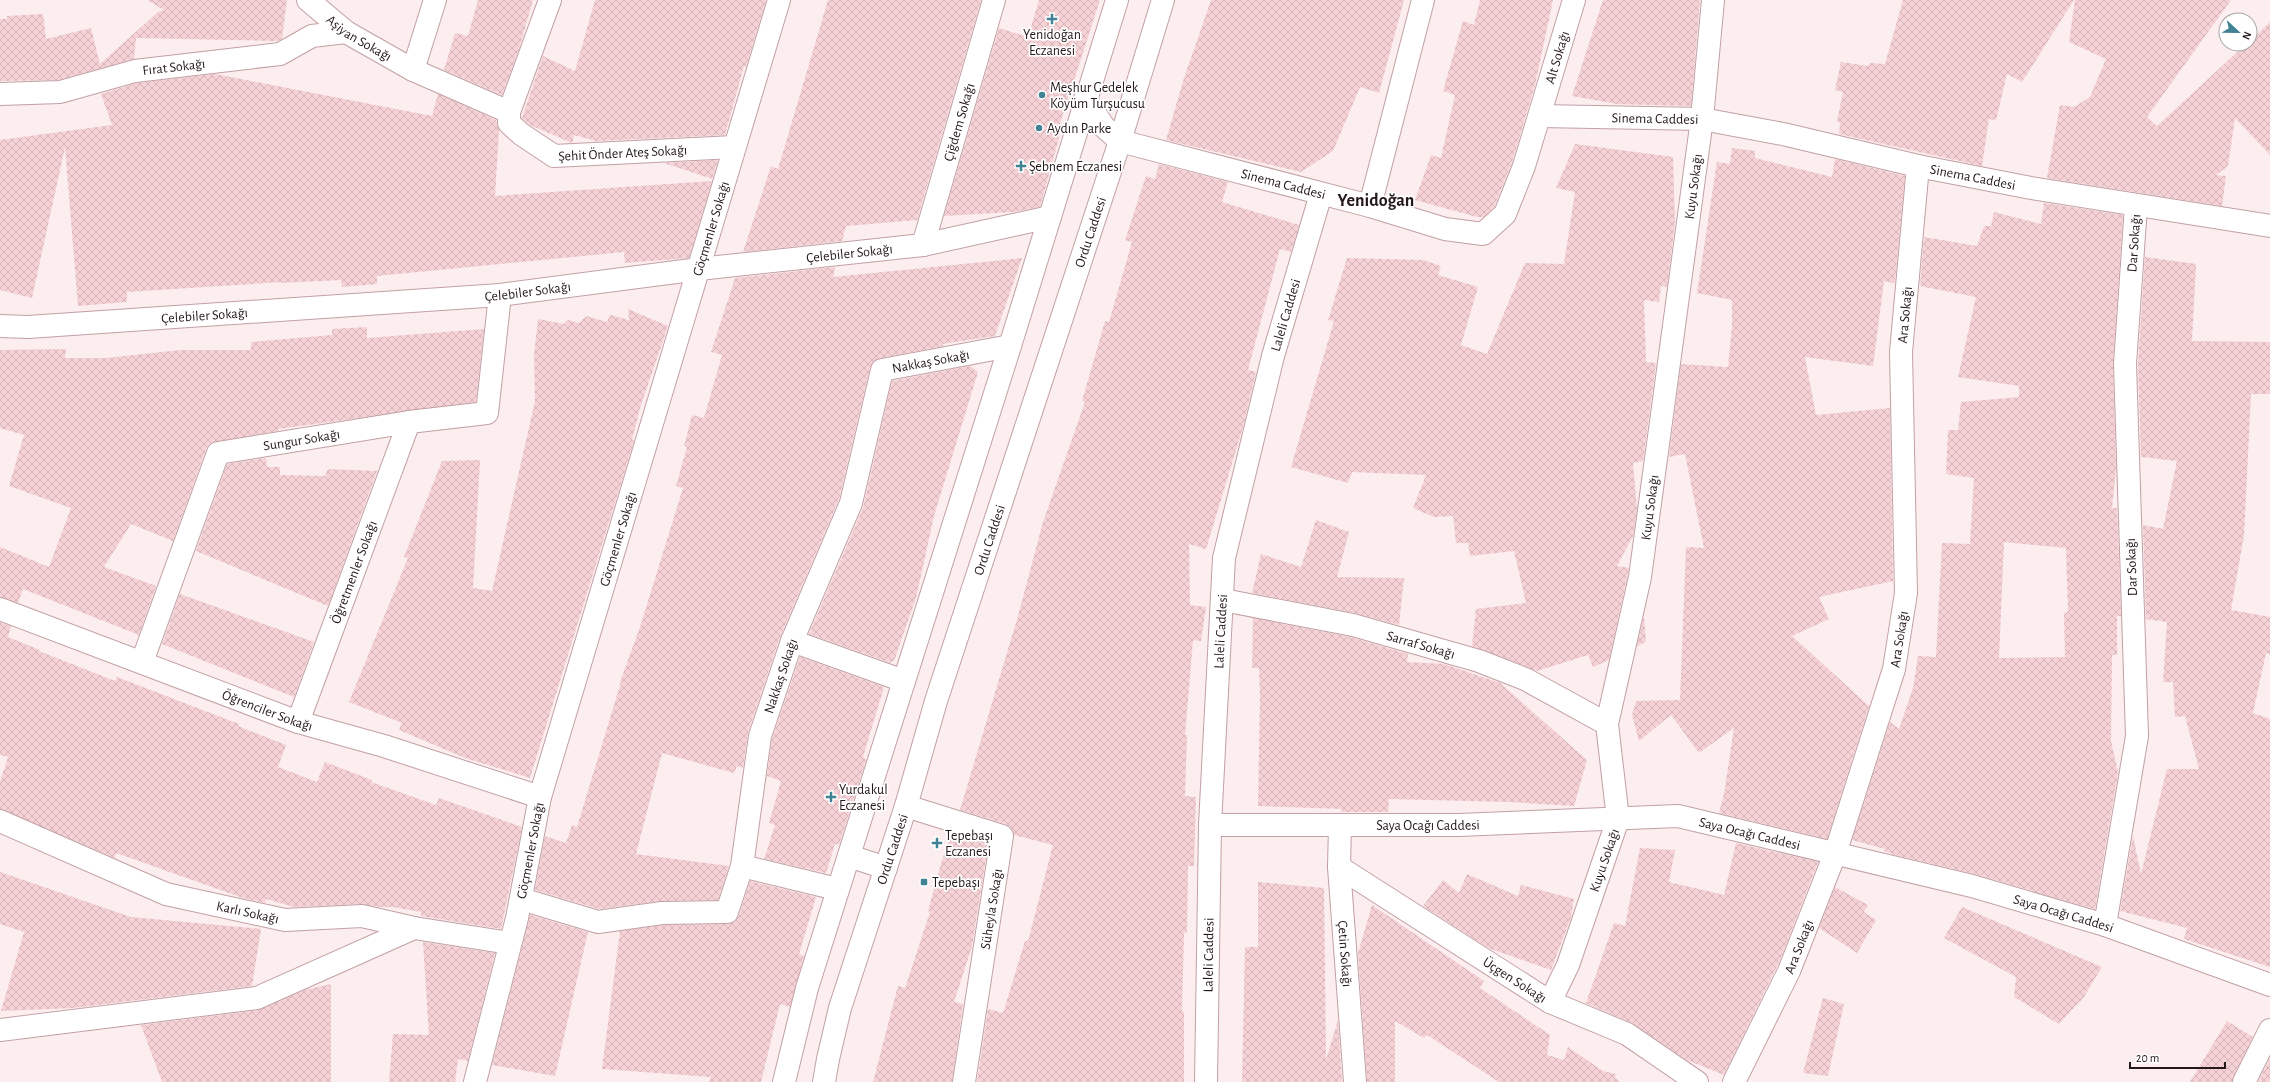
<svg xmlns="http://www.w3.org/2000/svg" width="2270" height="1082" viewBox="0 0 2270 1082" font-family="'Alegreya Sans',sans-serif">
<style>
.building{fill:url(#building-cross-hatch);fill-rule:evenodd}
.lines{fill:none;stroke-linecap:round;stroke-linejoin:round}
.minor-casing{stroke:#c2a0a4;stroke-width:24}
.major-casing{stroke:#c2a0a4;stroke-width:24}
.minor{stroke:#fff;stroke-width:22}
.major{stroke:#fff;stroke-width:22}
.poi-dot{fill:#428295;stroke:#fff;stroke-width:1.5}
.labels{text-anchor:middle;stroke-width:3.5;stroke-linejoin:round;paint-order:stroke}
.poi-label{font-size:14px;fill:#24181a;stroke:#fff;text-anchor:start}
.street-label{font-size:14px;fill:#24181a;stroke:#fff}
.district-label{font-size:18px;font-weight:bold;fill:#24181a;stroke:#fff}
</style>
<defs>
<pattern id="building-cross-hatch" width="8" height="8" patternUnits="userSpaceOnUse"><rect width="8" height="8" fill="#f6d2d6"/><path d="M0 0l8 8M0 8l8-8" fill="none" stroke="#d3b4b7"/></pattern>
</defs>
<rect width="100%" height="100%" fill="#fcedef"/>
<g class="building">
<path d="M 147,0 L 287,0 L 282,39 L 277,41 L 136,38 L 134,59 L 58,80 L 0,81 L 0,19 L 7,19 L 7,16 L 43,14 L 46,39 L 91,28 L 100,64 L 158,12 L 164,10 Z"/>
<path d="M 478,0 L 533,0 L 519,49 L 502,95 L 444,70 L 455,33 L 468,36 Z"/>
<path d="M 595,0 L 766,0 L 746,67 L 744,66 L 725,135 L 596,141 L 574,135 L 572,143 L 530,125 L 522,118 L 543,56 L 575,71 Z"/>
<path d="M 828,0 L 981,0 L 917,220 L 846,226 L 842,241 L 743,252 L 771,166 L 778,169 Z"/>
<path d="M 1039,0 L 1100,0 L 1058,130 L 1061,131 L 1040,207 L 1013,212 L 944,216 L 999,28 L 1028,37 Z"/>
<path d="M 1211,0 L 1404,0 L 1379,93 L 1360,87 L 1333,151 L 1301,172 L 1166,140 L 1184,78 Z"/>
<path d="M 1480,0 L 1553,0 L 1535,85 L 1512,162 L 1494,207 L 1484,217 L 1477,217 L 1415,200 L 1431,155 L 1441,158 L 1455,95 L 1443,91 L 1463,21 L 1474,25 Z"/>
<path d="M 1603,0 L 1700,0 L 1691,106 L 1617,104 L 1572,96 Z"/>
<path d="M 1903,0 L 2074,0 L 2022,82 L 2007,74 L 1996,120 L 1989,119 L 1982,166 L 1839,134 L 1840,123 L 1837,121 L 1843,92 L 1835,90 L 1841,62 L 1868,66 L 1870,63 L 1885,64 Z"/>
<path d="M 2075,0 L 2231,0 L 2147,117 L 2157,126 L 2246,44 L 2250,44 L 2250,41 L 2270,22 L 2270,155 L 2235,118 L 2228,166 L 2216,175 L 2226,176 L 2222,206 L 2047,178 L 2060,105 L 2074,107 L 2090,97 L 2106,59 L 2069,42 Z"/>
<path d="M 215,74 L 432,116 L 438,94 L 496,120 L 499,131 L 495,196 L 712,181 L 689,258 L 625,263 L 624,252 L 377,276 L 377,284 L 342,287 L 341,280 L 282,283 L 282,282 L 127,292 L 127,302 L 78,306 L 65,147 L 32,298 L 0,290 L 0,140 L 112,125 L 101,94 L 137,83 Z"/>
<path d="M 1575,144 L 1673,157 L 1675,222 L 1667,287 L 1661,286 L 1659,302 L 1644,300 L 1646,362 L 1656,363 L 1643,461 L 1633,463 L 1637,509 L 1633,536 L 1617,566 L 1629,568 L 1609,660 L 1593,667 L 1588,655 L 1537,671 L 1472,646 L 1476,609 L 1526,603 L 1514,551 L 1470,556 L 1468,543 L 1456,543 L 1453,516 L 1434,517 L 1413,508 L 1426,475 L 1352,472 L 1348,483 L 1291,467 L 1334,321 L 1328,320 L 1347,258 L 1423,260 L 1441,266 L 1438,275 L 1478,287 L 1461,345 L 1487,354 L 1525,263 L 1564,264 L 1575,192 L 1556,188 Z"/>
<path d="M 1732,148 L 1755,151 L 1755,158 L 1832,177 L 1835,159 L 1905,176 L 1895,281 L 1893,283 L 1884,281 L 1873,366 L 1805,357 L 1816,415 L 1890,408 L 1893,581 L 1819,597 L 1829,619 L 1792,636 L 1869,706 L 1827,839 L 1719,813 L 1724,794 L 1734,728 L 1699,753 L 1671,715 L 1639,741 L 1632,715 L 1636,701 L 1680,700 L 1686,547 L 1704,548 L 1685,454 L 1669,457 L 1681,364 L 1728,367 L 1732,326 L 1732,300 L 1697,293 L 1717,162 L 1730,164 Z"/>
<path d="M 718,160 L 712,179 L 664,163 Z"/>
<path d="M 1159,164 L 1228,182 L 1222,202 L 1299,225 L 1291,252 L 1280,249 L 1248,370 L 1256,372 L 1243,427 L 1206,549 L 1189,544 L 1190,605 L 1206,607 L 1201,641 L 1193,640 L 1185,735 L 1187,735 L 1185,796 L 1196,797 L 1194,866 L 1188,866 L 1187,933 L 1184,933 L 1182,1011 L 1184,1012 L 1184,1082 L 977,1082 L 988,1009 L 1003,1013 L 1025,941 L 1028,941 L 1053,845 L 1014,835 L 1011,827 L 1006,824 L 960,810 L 1018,616 L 1043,522 L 1085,402 L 1082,401 L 1105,321 L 1109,322 L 1132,242 L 1125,240 L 1146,176 L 1155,179 Z"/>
<path d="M 2044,203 L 2123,215 L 2113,364 L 2116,469 L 2112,508 L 2117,508 L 2121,616 L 2117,616 L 2117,655 L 2112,655 L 2111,741 L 2118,772 L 2095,909 L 1975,874 L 1895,855 L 1884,851 L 1885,849 L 1852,840 L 1890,722 L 1899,729 L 1913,688 L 1918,656 L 1936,657 L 1942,543 L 1970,544 L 1974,478 L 1946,474 L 1948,430 L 1958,430 L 1961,402 L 2019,397 L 2019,386 L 1958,377 L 1976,297 L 1920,286 L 1924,237 L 1977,246 L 1984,226 L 1991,226 L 1994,212 L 2041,224 ZM 2004,542 L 2066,548 L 2068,612 L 2064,613 L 2065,657 L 1999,658 Z"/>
<path d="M 2145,257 L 2196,264 L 2192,341 L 2270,342 L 2270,394 L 2251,394 L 2244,535 L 2231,610 L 2270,617 L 2270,654 L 2266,653 L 2253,713 L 2270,719 L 2270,967 L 2184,939 L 2187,928 L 2120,911 L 2133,836 L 2141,874 L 2167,769 L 2199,769 L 2185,716 L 2175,717 L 2173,682 L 2163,682 L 2167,622 L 2146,619 L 2143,525 L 2163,529 L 2177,461 L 2141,457 L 2138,364 Z"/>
<path d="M 1022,258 L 995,336 L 942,344 L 944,346 L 880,358 L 874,361 L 870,367 L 839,499 L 780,637 L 748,732 L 743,768 L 737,766 L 734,773 L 662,753 L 636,854 L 729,866 L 718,900 L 660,901 L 599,909 L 535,890 L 545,836 L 566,843 L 572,825 L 577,827 L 621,682 L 620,682 L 640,627 L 683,488 L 676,486 L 687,447 L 684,446 L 692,415 L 704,418 L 722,355 L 711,352 L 735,278 L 835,267 L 833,277 Z"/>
<path d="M 628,309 L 668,326 L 640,408 L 632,440 L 634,441 L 530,778 L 465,758 L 399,730 L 402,723 L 349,702 L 408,558 L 404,557 L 442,461 L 480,460 L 473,588 L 492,591 L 535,401 L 534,355 L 538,319 L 564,324 L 568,320 L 579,323 L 586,316 L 607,322 L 610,315 L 629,320 Z"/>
<path d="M 367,327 L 367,338 L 484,329 L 476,402 L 278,429 L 278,431 L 210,443 L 206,449 L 173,541 L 131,524 L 104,567 L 156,586 L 139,635 L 23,589 L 18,603 L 0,597 L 0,547 L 49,567 L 71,508 L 9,486 L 24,435 L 0,428 L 0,350 L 66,349 L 65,358 L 106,358 L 181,350 L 251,350 L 251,342 L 332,335 L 332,329 Z"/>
<path d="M 970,366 L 978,372 L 934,516 L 916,598 L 894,661 L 892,661 L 891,663 L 809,634 L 863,508 L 892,381 Z"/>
<path d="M 266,458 L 267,467 L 280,467 L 280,475 L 325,476 L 328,469 L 377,471 L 328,606 L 196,551 L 227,464 Z"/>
<path d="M 1316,520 L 1349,532 L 1337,577 L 1404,578 L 1399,625 L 1355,613 L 1252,593 L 1261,554 L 1301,567 Z"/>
<path d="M 180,594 L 314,642 L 294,697 L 162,644 Z"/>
<path d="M 1644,616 L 1646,642 L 1637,646 Z"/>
<path d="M 1253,618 L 1350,637 L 1408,654 L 1407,662 L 1444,664 L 1500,683 L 1587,760 L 1574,806 L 1509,802 L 1389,799 L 1388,812 L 1341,812 L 1342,809 L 1258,806 L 1260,697 L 1259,668 L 1252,668 Z"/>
<path d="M 0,622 L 11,626 L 8,637 L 40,650 L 39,651 L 115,681 L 117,677 L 239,724 L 238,726 L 286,745 L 278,767 L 317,782 L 325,762 L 372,780 L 371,782 L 436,805 L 439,798 L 522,827 L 501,929 L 421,916 L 421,912 L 393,907 L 380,907 L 361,904 L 294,907 L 266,899 L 265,903 L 243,898 L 116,853 L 115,858 L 0,809 L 0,782 L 8,757 L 0,755 Z"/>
<path d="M 800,657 L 884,687 L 863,757 L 866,760 L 839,845 L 835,844 L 826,873 L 764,859 L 775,825 L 769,823 L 781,781 L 767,776 L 772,739 Z"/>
<path d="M 952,834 L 988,845 L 972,946 L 954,1002 L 963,1004 L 952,1082 L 873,1082 L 898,986 L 905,988 L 930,912 L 928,911 L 942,860 Z"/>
<path d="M 1736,843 L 1818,862 L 1780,960 L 1724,1075 L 1687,1060 L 1632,1023 L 1586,1003 L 1614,923 L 1625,926 L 1640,848 L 1675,850 L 1669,882 L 1724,895 Z"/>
<path d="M 0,872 L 131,917 L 261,929 L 252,986 L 73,1008 L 1,1011 L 24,932 L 0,924 Z"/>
<path d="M 1467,874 L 1518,896 L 1521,885 L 1574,899 L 1571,917 L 1551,970 L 1488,948 L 1423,906 L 1443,880 L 1459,893 Z"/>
<path d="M 750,881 L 816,897 L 799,954 L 804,956 L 790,1007 L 780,1004 L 761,1082 L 709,1082 L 711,1077 L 602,1069 L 620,931 L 663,925 L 727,924 L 734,922 L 739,916 Z"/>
<path d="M 1258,882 L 1324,888 L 1326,1060 L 1338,1020 L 1342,1082 L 1242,1082 L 1245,947 L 1258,947 Z"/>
<path d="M 1835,887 L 1868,905 L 1864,912 L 1876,920 L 1857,953 L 1819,928 Z"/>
<path d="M 1372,905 L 1484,981 L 1480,988 L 1550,1035 L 1547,1055 L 1564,1060 L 1568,1047 L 1603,1071 L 1616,1074 L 1615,1078 L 1620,1082 L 1499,1082 L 1427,1035 L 1424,1038 L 1395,1021 L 1395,1082 L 1367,1082 L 1358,953 Z"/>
<path d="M 1962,907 L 2102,967 L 2084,997 L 2059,1024 L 2014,997 L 2016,977 L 1944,938 Z"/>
<path d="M 530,915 L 588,932 L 555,1076 L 492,1065 Z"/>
<path d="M 423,942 L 495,953 L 468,1061 L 458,1059 L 455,1082 L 389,1082 L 393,1034 L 429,1035 Z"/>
<path d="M 331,984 L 331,1082 L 162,1082 L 141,1025 L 259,1010 L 305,990 Z"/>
<path d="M 1823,998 L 1844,1004 L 1828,1076 L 1803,1073 Z"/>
<path d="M 2227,1021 L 2253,1037 L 2232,1082 L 2190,1082 Z"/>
<path d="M 2270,1058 L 2270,1082 L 2258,1082 Z"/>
</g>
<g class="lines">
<g class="minor-casing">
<g id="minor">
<path id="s1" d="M 308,0 L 346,32 L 413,70 L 509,112"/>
<path id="s2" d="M 550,0 L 509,112 L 509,123 L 521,134 L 554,156 L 734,147"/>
<path d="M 413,70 L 435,0"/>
<path id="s3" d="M 0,94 L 60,92 L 135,71 L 280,54 L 312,36 L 346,32"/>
<path id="s4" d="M 1540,116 L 1702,119 L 1783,134 L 1918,166 L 2031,188 L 2270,226"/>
<path id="s5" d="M 1120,141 L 1370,206 L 1445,229 L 1483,234 L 1505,214 L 1524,166 L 1574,0"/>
<path d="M 1370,206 L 1423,0"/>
<path id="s6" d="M 923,245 L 994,0"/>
<path id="s7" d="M 0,326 L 28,327 L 500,295 L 699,269 L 923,245 L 1050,217"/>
<path id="s8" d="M 1223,600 L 1353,625 L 1479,661 L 1525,679 L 1607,724"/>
<path id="s9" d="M 0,609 L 298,722 L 384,746 L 540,797"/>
<path d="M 792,641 L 904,681"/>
<path id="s10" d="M 142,662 L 218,453 L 409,422 L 487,413 L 500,295"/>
<path id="s11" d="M 298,722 L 409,422"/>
<path d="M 906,806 L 1002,836 L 964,1082"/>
<path id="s12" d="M 0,821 L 166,894 L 285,920 L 362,916 L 414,928 L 509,943"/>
<path id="s13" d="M 1210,825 L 1459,825 L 1678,816 L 1972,886 L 2105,925 L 2270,985"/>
<path id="s14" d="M 1340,826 L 1339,867 L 1355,1082"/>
<path d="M 742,866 L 837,889"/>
<path id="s15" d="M 1339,867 L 1550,1002 L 1627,1034 L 1697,1082"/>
<path id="s16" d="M 521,899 L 598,922 L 662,913 L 727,912 L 742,866 L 760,736 L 792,641 L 851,503 L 882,370 L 1010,346"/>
<path id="s17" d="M 2105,925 L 2137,736 L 2125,364 L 2136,206"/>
<path id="s18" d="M 1550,1002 L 1568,965 L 1618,819 L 1607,724 L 1640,577 L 1702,119 L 1713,0"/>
<path d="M 0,1030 L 257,998 L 414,928"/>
<path id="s19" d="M 475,1082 L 517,918 L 540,797 L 779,0"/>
<path id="s20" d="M 1206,1082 L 1210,825 L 1224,558 L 1273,356 L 1321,194"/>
<path id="s21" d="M 1734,1082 L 1789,971 L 1835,854 L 1894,669 L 1906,593 L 1901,352 L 1918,166"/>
<path d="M 2244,1082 L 2270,1030"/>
</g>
</g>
<g class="major-casing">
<g id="major">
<path d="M 1085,99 L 1104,127 L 1120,141"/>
<path d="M 849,856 L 886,868"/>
<path d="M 784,1082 L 807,988 L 1010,346 L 1117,0"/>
<path id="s22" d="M 824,1082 L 828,1059 L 840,1008 L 906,806 L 936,701 L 1120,141 L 1163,0"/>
</g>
</g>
<use href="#minor" class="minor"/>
<use href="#major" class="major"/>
</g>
<g class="poi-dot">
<path d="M1050 13h4v4h4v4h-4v4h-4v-4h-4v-4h4z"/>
<circle cx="1042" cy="95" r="4"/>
<circle cx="1039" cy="128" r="4"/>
<path d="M1019 160h4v4h4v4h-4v4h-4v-4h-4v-4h4z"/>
<path d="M829 791h4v4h4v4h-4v4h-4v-4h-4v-4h4z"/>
<path d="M935 837h4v4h4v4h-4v4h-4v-4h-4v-4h4z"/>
<rect x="920" y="878" width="8" height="8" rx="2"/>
</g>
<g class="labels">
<g class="poi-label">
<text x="1052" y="39" text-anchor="middle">Yenidoğan<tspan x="1052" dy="16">Eczanesi</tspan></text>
<text x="1050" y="92">Meşhur Gedelek<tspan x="1050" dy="16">Köyüm Turşucusu</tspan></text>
<text x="1047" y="133">Aydın Parke</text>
<text x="1029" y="171">Şebnem Eczanesi</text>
<text x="839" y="794">Yurdakul<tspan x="839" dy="16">Eczanesi</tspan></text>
<text x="945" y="840">Tepebaşı<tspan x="945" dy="16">Eczanesi</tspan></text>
<text x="932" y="887">Tepebaşı</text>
</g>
<g class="street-label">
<text dy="5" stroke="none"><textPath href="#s1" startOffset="64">Aşiyan Sokağı</textPath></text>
<text dy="5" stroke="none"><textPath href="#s5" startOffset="570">Alt Sokağı</textPath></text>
<text dy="5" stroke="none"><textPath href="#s3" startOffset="177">Fırat Sokağı</textPath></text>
<text dy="5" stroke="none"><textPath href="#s4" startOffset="115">Sinema Caddesi</textPath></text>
<text dy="5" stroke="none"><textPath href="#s6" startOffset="128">Çiğdem Sokağı</textPath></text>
<text dy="5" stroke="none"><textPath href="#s2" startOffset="255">Şehit Önder Ateş Sokağı</textPath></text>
<text dy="5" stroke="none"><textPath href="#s4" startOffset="439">Sinema Caddesi</textPath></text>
<text dy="5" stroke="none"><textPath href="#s5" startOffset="169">Sinema Caddesi</textPath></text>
<text dy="5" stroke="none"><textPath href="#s18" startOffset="836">Kuyu Sokağı</textPath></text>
<text dy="5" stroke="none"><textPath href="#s19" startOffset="886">Göçmenler Sokağı</textPath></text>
<text dy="5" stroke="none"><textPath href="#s22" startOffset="891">Ordu Caddesi</textPath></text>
<text dy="5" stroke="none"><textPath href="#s17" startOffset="685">Dar Sokağı</textPath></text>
<text dy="5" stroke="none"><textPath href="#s7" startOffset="853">Çelebiler Sokağı</textPath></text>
<text dy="5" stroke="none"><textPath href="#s7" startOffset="529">Çelebiler Sokağı</textPath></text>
<text dy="5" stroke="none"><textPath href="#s7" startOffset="205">Çelebiler Sokağı</textPath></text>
<text dy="5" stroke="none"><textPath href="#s20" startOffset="775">Laleli Caddesi</textPath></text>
<text dy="5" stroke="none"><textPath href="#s21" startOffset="799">Ara Sokağı</textPath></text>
<text dy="5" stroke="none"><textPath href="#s16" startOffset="826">Nakkaş Sokağı</textPath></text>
<text dy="5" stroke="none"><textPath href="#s10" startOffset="307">Sungur Sokağı</textPath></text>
<text dy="5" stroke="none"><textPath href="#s18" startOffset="512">Kuyu Sokağı</textPath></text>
<text dy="5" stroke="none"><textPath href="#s19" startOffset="562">Göçmenler Sokağı</textPath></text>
<text dy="5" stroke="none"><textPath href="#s22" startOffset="567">Ordu Caddesi</textPath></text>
<text transform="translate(2131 567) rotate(-92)" y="5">Dar Sokağı</text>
<text dy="5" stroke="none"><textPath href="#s11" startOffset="160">Öğretmenler Sokağı</textPath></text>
<text dy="5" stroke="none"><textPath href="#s20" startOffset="451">Laleli Caddesi</textPath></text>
<text dy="5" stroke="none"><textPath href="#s21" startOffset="474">Ara Sokağı</textPath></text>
<text dy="5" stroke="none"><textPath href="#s8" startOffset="203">Sarraf Sokağı</textPath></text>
<text dy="5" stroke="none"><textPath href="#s16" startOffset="453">Nakkaş Sokağı</textPath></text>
<text dy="5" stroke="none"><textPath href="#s9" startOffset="286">Öğrenciler Sokağı</textPath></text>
<text dy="5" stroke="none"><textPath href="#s13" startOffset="218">Saya Ocağı Caddesi</textPath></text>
<text dy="5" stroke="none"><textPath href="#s13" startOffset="542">Saya Ocağı Caddesi</textPath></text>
<text dy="5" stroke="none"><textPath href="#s22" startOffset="243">Ordu Caddesi</textPath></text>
<text dy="5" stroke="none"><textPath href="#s19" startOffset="238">Göçmenler Sokağı</textPath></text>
<text dy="5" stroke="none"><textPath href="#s18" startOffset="152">Kuyu Sokağı</textPath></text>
<text transform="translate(991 909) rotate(-81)" y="5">Süheyla Sokağı</text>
<text dy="5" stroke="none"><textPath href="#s12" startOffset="265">Karlı Sokağı</textPath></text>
<text dy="5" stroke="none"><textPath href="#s13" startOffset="866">Saya Ocağı Caddesi</textPath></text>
<text dy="5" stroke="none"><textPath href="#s21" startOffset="150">Ara Sokağı</textPath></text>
<text dy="5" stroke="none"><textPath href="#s14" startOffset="128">Çetin Sokağı</textPath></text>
<text dy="5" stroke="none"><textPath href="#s20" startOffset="127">Laleli Caddesi</textPath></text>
<text dy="5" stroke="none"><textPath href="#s15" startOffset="209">Üçgen Sokağı</textPath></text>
</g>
<g class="district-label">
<text x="1376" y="206">Yenidoğan</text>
</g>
</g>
<g transform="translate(2238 32) rotate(112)"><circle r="19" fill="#ffffff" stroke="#a7a3a3"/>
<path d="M0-3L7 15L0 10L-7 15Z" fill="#428295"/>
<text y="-6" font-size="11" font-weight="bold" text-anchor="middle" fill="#24181a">N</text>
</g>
<path d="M2130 1062v6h95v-6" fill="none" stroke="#24181a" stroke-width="2"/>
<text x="2136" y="1062" font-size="12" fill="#24181a" stroke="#ffffff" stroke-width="3" paint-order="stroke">20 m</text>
</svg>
